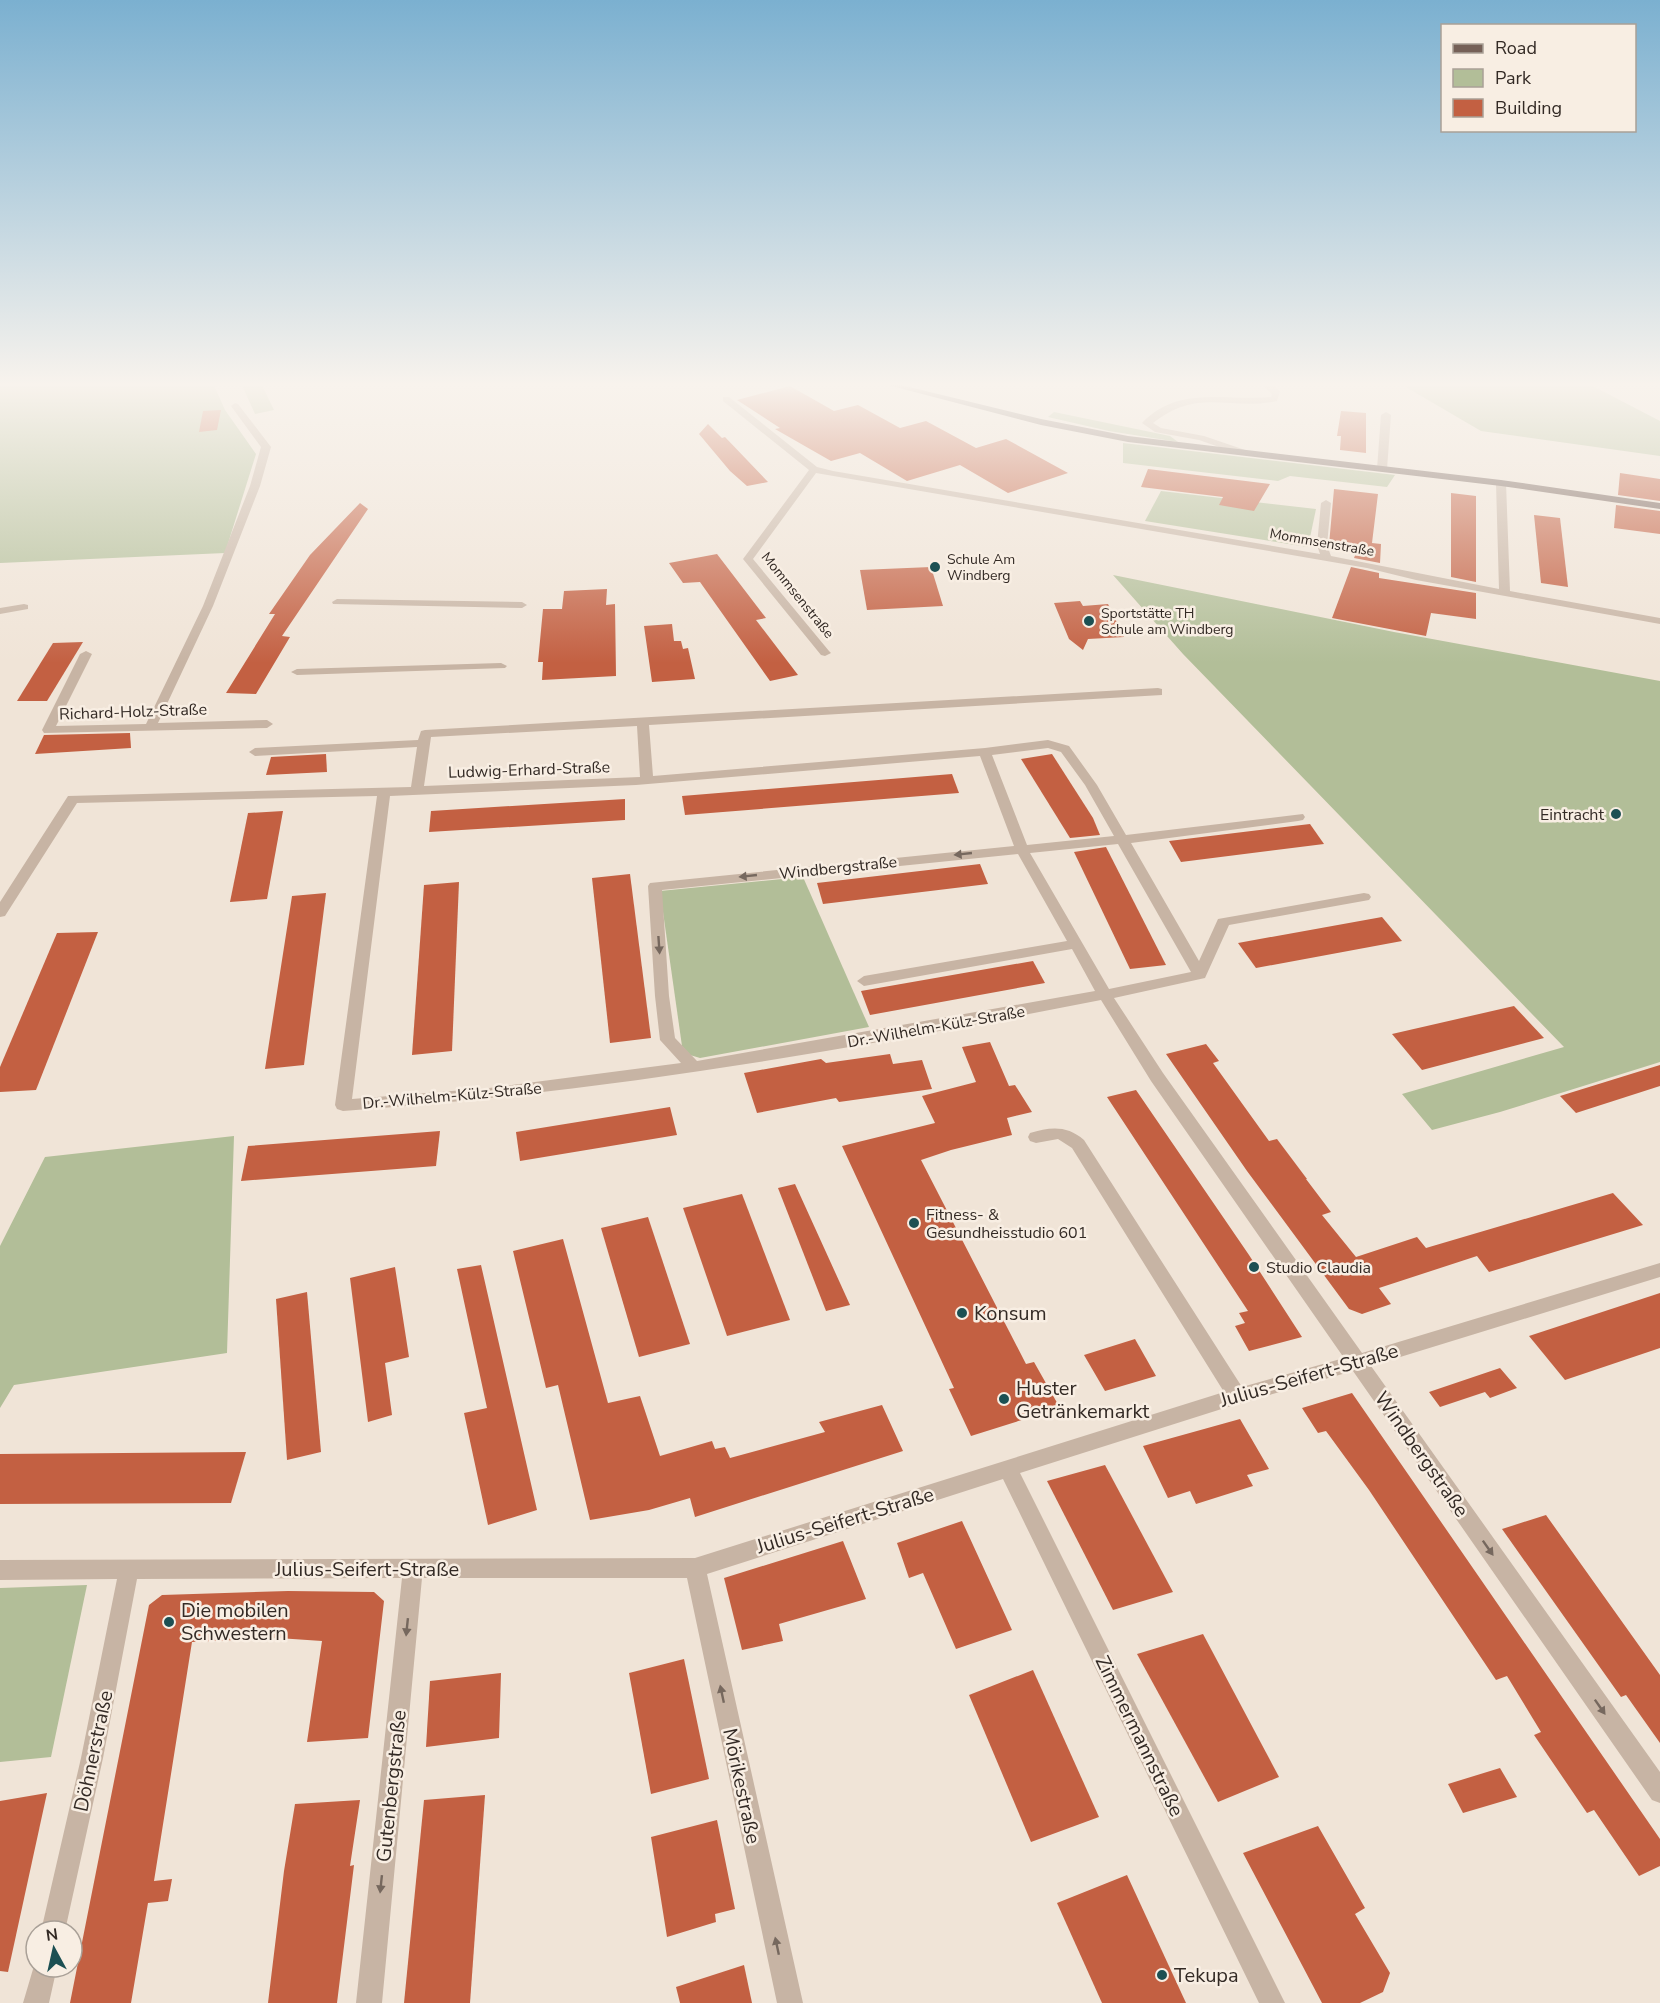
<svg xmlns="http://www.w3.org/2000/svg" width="1660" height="2003" viewBox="0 0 1660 2003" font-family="'Nunito Sans',sans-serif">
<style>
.green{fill:#b2be98}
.building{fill:#c36042}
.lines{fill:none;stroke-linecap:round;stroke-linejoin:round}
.minor{fill:#c7b4a4;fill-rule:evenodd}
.major{fill:#756057;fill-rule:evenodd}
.oneway{fill:#76685e}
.poi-dot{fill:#1c5053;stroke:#f8eee3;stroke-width:2}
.labels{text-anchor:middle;stroke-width:5;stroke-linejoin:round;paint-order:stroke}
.far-street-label{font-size:14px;fill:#332a25;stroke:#f8eee3}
.far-poi-label{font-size:14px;fill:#332a25;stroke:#f8eee3;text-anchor:start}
.street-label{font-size:16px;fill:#332a25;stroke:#f8eee3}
.poi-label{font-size:16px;fill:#332a25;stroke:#f8eee3;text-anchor:start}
.near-poi-label{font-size:20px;fill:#332a25;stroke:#f8eee3;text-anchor:start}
.near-street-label{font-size:20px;fill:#332a25;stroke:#f8eee3}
</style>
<rect width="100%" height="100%" fill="#f0e4d7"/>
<g class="green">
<path d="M 0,383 L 213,383 L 225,410 L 256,454 L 225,553 L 0,563 Z"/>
<path d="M 241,383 L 261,383 L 274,410 L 255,414 Z"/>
<path d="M 1399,383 L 1587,383 L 1660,421 L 1660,456 L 1481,431 Z"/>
<path d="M 1054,412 L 1170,436 L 1178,442 L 1109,431 L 1048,417 Z"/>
<path d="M 1123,443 L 1395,475 L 1387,487 L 1290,476 L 1278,481 L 1123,463 Z"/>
<path d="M 1161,491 L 1316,509 L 1308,547 L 1145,521 Z"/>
<path d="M 1113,575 L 1394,632 L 1660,681 L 1660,1062 L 1500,1112 L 1432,1130 L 1402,1094 L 1564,1047 L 1183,654 Z"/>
<path d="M 803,877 L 869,1027 L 700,1058 L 690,1055 L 682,1046 L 660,891 Z"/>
<path d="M 234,1136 L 227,1353 L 14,1385 L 0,1408 L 0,1246 L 45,1157 Z"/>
<path d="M 87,1585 L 51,1757 L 0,1762 L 0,1588 Z"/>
</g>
<g class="building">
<path d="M 790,386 L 834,411 L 858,405 L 900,428 L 926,421 L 976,448 L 1006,439 L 1068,473 L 1008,493 L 960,465 L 907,481 L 860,453 L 831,461 L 775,429 L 780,428 L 737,400 Z"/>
<path d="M 221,410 L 217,430 L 199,432 L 203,411 Z"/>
<path d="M 1341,411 L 1366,413 L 1366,453 L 1340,450 L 1341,436 L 1337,436 Z"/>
<path d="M 708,424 L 722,438 L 725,437 L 768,482 L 747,486 L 730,471 L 699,434 Z"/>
<path d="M 1148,469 L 1270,484 L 1254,511 L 1219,505 L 1223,497 L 1141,487 Z"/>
<path d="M 1620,473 L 1660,479 L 1660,501 L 1618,495 Z"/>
<path d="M 1334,489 L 1378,494 L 1372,543 L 1381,544 L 1380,563 L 1354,558 L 1358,548 L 1329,545 Z"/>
<path d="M 1451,493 L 1476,496 L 1476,582 L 1451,577 Z"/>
<path d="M 360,503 L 368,509 L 282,636 L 290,637 L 256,694 L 226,693 L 275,614 L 269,614 L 310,555 Z"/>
<path d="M 1616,505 L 1660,511 L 1660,534 L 1614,528 Z"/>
<path d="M 1534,515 L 1560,518 L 1568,587 L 1541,583 Z"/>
<path d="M 717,554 L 766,618 L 756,620 L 798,675 L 770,681 L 700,582 L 683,583 L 669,563 Z"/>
<path d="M 931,567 L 943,606 L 867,610 L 860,570 Z"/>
<path d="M 1351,567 L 1379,573 L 1379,578 L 1476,593 L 1476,619 L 1431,613 L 1426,636 L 1332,618 Z"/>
<path d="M 607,589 L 606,605 L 615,604 L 616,676 L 542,680 L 543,662 L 538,662 L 543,609 L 562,609 L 564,591 Z"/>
<path d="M 1080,601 L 1083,606 L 1108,604 L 1124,637 L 1088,639 L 1083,650 L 1069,639 L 1054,603 Z"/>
<path d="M 672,624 L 674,641 L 681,641 L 683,649 L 688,648 L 695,679 L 652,682 L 644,626 Z"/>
<path d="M 83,642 L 47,701 L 17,701 L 53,643 Z"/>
<path d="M 130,733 L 131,748 L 35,754 L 44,735 Z"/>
<path d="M 326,754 L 327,772 L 266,775 L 271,757 Z"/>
<path d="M 1052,754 L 1093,818 L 1100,835 L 1070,838 L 1021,759 Z"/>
<path d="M 952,774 L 959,793 L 685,815 L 682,796 Z"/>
<path d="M 625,799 L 625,820 L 429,832 L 431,811 Z"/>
<path d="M 283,811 L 267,899 L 230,902 L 248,813 Z"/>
<path d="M 1310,824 L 1324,844 L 1181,862 L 1169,841 Z"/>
<path d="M 1106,847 L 1166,965 L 1130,969 L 1074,852 Z"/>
<path d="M 980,864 L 988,884 L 823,904 L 817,883 Z"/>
<path d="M 630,874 L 651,1038 L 610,1043 L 592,878 Z"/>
<path d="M 459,882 L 452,1051 L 412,1055 L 424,885 Z"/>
<path d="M 326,893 L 304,1065 L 265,1069 L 292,896 Z"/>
<path d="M 1382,917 L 1402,941 L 1256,968 L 1238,943 Z"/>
<path d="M 98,932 L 36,1090 L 0,1092 L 0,1067 L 57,933 Z"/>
<path d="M 1033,961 L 1045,983 L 870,1015 L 861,991 Z"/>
<path d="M 1514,1006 L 1544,1038 L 1422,1070 L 1392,1034 Z"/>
<path d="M 990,1042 L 1009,1086 L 1015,1085 L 1032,1112 L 1007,1118 L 1012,1135 L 951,1150 L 921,1160 L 1026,1364 L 1034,1362 L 1060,1408 L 971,1436 L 949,1389 L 954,1388 L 842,1146 L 935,1123 L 922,1096 L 976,1082 L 962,1047 Z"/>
<path d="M 1206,1044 L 1219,1061 L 1213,1063 L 1269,1141 L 1277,1139 L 1307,1179 L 1306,1179 L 1331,1212 L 1322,1215 L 1356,1257 L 1417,1237 L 1426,1248 L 1613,1193 L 1643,1225 L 1489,1272 L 1477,1256 L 1379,1288 L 1391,1304 L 1362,1314 L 1349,1309 L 1247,1171 L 1166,1054 Z"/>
<path d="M 890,1054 L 893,1064 L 922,1060 L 932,1089 L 839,1102 L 836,1098 L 757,1113 L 744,1073 L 821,1059 L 826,1063 Z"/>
<path d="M 1660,1065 L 1660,1086 L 1576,1113 L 1560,1096 Z"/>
<path d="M 1136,1090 L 1249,1255 L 1302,1337 L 1249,1351 L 1235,1326 L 1245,1323 L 1239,1313 L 1248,1311 L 1107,1097 Z"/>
<path d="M 670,1107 L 677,1135 L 520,1161 L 516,1132 Z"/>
<path d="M 440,1131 L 436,1166 L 241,1181 L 248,1146 Z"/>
<path d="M 795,1184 L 850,1305 L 826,1311 L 778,1188 Z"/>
<path d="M 742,1194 L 790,1320 L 727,1336 L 683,1208 Z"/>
<path d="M 648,1217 L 690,1344 L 639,1357 L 601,1228 Z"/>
<path d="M 563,1239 L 608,1403 L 640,1396 L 660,1456 L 712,1441 L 715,1449 L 725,1447 L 730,1458 L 825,1432 L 819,1422 L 882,1405 L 903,1451 L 695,1517 L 690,1498 L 649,1510 L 590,1520 L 558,1385 L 546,1388 L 513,1251 Z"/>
<path d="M 481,1265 L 537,1510 L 488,1525 L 464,1413 L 487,1408 L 457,1269 Z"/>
<path d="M 395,1267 L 409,1357 L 385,1363 L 392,1415 L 368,1422 L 350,1278 Z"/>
<path d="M 307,1292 L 321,1452 L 287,1460 L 276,1299 Z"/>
<path d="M 1660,1293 L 1660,1348 L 1565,1380 L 1529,1336 Z"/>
<path d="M 1135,1339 L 1156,1376 L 1105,1391 L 1084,1355 Z"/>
<path d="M 1500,1368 L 1517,1388 L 1490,1398 L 1485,1392 L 1440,1407 L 1429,1392 Z"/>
<path d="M 1352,1393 L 1660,1839 L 1660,1866 L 1639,1876 L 1594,1810 L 1587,1813 L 1534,1735 L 1541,1732 L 1507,1676 L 1496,1680 L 1369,1490 L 1326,1431 L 1318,1433 L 1302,1408 Z"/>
<path d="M 1240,1419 L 1269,1469 L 1247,1475 L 1253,1486 L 1196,1504 L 1190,1491 L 1168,1498 L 1143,1446 Z"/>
<path d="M 246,1452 L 231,1503 L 0,1504 L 0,1454 Z"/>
<path d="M 1105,1465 L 1173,1592 L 1113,1610 L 1047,1481 Z"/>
<path d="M 1546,1515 L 1660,1675 L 1660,1743 L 1626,1695 L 1621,1697 L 1502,1529 Z"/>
<path d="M 962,1521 L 1012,1630 L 956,1649 L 923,1573 L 909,1578 L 897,1543 Z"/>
<path d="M 843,1541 L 866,1599 L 779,1624 L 783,1641 L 742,1650 L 724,1578 Z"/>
<path d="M 288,1591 L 374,1592 L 384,1601 L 368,1738 L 307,1742 L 322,1641 L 278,1638 L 192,1642 L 154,1881 L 172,1879 L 168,1901 L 148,1903 L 131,2003 L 70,2003 L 149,1605 L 162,1595 Z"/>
<path d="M 1203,1634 L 1279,1777 L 1218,1802 L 1137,1654 Z"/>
<path d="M 684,1659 L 709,1779 L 651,1794 L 629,1673 Z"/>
<path d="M 1033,1670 L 1099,1817 L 1031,1842 L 969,1695 Z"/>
<path d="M 501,1673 L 499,1738 L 426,1747 L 430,1681 Z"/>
<path d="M 1500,1768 L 1517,1797 L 1463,1813 L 1448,1784 Z"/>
<path d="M 47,1793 L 8,1972 L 0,1971 L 0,1801 Z"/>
<path d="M 485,1795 L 470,2003 L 404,2003 L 424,1800 Z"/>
<path d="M 360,1800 L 350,1866 L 354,1865 L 337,2003 L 268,2003 L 284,1871 L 295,1804 Z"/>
<path d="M 717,1820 L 735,1909 L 715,1914 L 716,1922 L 667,1937 L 651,1837 Z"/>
<path d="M 1318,1826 L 1365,1908 L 1355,1914 L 1390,1973 L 1383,1992 L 1360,2003 L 1322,2003 L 1243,1853 Z"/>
<path d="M 1127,1875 L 1186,2003 L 1102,2003 L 1057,1903 Z"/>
<path d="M 744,1965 L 752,2003 L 680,2003 L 676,1987 Z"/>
</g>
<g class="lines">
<g class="minor">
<path d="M 1260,383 L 1269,383 L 1280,391 L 1277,401 C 1228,411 1199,387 1153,423 L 1161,428 L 1204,436 L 1248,451 L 1248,455 L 1242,455 L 1199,440 L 1155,432 L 1142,423 C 1178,385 1225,401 1271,397 L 1272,394 Z"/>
<path d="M 723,397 L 729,397 L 817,467 L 833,471 L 1320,554 L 1317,545 L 1321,503 L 1326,500 L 1331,503 L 1327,545 L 1331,556 L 1499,589 L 1496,483 L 1501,480 L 1506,483 L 1510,591 L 1660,618 L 1660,624 L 1416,580 L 1367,568 L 816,473 L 753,559 L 829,651 L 831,653 L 825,656 L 821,655 L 743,559 L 809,470 L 723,401 Z"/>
<path d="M 235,403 L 238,404 L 271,447 L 260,486 L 213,606 L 158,723 L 267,720 L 273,724 L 267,728 L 44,733 L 42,730 L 80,654 L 86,651 L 92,654 L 56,726 L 146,724 L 203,606 L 250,486 L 261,447 L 231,406 Z"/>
<path d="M 1386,412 L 1391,415 L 1387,469 L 1382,472 L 1377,469 L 1381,415 Z"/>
<path d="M 337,599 L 522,602 L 527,605 L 522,608 L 333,604 L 332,602 Z"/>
<path d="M 24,604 L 28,605 L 28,609 L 0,614 L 0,608 Z"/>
<path d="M 501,663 L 507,666 L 505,668 L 297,675 L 291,672 L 297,669 Z"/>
<path d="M 1158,688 L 1162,689 L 1162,695 L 649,725 L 653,776 L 985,748 L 1048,740 L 1069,746 L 1097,785 L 1126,835 L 1303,814 L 1305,817 L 1303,820 L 1298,821 L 1131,843 L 1199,961 L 1218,919 L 1364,893 L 1369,894 L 1371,897 L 1369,900 L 1229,925 L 1205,978 L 1114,998 L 1163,1073 L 1362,1353 L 1660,1263 L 1660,1277 L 1371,1366 L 1660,1772 L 1660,1803 L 1652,1800 L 1353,1371 L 1231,1406 L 1020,1473 L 1285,2003 L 1259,2003 L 1003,1479 L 707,1574 L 803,2003 L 777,2003 L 687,1578 L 422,1578 L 382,2003 L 356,2003 L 402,1578 L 137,1579 L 103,1758 L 65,1931 L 41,1931 L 81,1758 L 117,1579 L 0,1580 L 0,1560 L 695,1558 L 1224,1392 L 1072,1148 L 1058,1139 L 1036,1143 L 1030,1141 L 1028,1137 L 1030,1133 C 1050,1127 1067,1125 1084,1140 L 1242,1387 L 1344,1358 L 1151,1081 L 1101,1000 C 849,1050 599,1093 343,1111 L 337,1109 L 335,1105 L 377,796 L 77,803 L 5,916 L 0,917 L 0,902 L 68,796 L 411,787 L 417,747 L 255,756 L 249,752 L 255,748 L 418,740 L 421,731 L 425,730 ZM 637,726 L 640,777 L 424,786 L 431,737 ZM 1048,748 L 1061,752 L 1085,785 L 1114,836 L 1027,845 L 992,755 ZM 980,756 L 1014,846 L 650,883 L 648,886 L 655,996 L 660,1040 L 681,1063 L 489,1088 L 352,1099 L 390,796 L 636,785 ZM 1118,844 L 1191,972 L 1109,989 L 1030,853 ZM 1018,854 L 1067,941 L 864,976 L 857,981 L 864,986 L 1072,949 L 1095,991 L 697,1061 L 675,1038 L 669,996 L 662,890 Z"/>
<path d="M 36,1959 L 36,1967 L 57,1967 L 49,2003 L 23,2003 Z"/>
</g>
<path class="major" d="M 880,383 L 893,383 L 1041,419 L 1128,436 L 1501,480 L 1660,503 L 1660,509 L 1501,486 L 1128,442 L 1041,425 Z"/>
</g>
<defs><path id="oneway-solid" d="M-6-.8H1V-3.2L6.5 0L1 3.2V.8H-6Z" transform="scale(1.5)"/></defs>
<g class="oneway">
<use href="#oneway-solid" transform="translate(963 854) rotate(174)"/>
<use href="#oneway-solid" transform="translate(748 876) rotate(174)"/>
<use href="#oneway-solid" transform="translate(659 945) rotate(86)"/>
<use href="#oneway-solid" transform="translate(1488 1548) rotate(55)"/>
<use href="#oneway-solid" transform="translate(407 1627) rotate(96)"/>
<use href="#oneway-solid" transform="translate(722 1694) rotate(-102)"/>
<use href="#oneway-solid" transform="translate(1600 1707) rotate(55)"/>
<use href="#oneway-solid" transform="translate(381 1884) rotate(96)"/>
<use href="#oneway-solid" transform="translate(777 1946) rotate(-102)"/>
</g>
<linearGradient id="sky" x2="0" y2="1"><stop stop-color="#7bb0d0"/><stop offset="0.58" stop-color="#f8f3ed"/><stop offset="1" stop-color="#f8f3ed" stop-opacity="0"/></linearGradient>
<rect width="1660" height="663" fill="url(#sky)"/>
<g class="poi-dot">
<circle cx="935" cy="567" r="6"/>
<circle cx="1089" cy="621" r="6"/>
<circle cx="1616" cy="814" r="6"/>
<circle cx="914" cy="1223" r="6"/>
<circle cx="1254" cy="1267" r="6"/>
<circle cx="962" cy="1313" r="6"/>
<circle cx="1004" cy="1399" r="6"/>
<circle cx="169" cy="1622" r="6"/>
<circle cx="1162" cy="1975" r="6"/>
</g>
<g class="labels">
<g class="far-street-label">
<text transform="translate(1322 542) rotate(10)" y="5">Mommsenstraße</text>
<text transform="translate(798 595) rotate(51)" y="5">Mommsenstraße</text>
</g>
<g class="far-poi-label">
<text x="947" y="564">Schule Am<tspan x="947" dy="16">Windberg</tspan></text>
<text x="1101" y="618">Sportstätte TH<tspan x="1101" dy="16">Schule am Windberg</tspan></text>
</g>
<g class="street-label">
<text transform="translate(133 711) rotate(-2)" y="6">Richard-Holz-Straße</text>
<text transform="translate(529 769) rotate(-2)" y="6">Ludwig-Erhard-Straße</text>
<text transform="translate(838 867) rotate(-6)" y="6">Windbergstraße</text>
<text transform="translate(936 1026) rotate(-10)" y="6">Dr.-Wilhelm-Külz-Straße</text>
<text transform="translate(452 1095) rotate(-5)" y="6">Dr.-Wilhelm-Külz-Straße</text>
</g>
<g class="poi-label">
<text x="1604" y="820" text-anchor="end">Eintracht</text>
<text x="926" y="1220">Fitness- &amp;<tspan x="926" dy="18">Gesundheisstudio 601</tspan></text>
<text x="1266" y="1273">Studio Claudia</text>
</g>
<g class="near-poi-label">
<text x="974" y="1320">Konsum</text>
<text x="1016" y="1395">Huster<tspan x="1016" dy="23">Getränkemarkt</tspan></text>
<text x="181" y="1617">Die mobilen<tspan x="181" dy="23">Schwestern</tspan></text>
<text x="1174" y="1982">Tekupa</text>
</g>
<g class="near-street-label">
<text transform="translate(1309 1375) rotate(-16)" y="7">Julius-Seifert-Straße</text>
<text transform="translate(1422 1454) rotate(55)" y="7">Windbergstraße</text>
<text transform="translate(845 1520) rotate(-17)" y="7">Julius-Seifert-Straße</text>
<text x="367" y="1576">Julius-Seifert-Straße</text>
<text transform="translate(1140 1736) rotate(64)" y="7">Zimmermannstraße</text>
<text transform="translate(93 1751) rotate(-78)" y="7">Döhnerstraße</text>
<text transform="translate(391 1786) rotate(-84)" y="7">Gutenbergstraße</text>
<text transform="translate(742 1786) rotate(78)" y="7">Mörikestraße</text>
</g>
</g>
<rect x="1441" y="24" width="195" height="108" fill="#f8eee3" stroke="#a9a097" stroke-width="1.5"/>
<rect x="1453" y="44" width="30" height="9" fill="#756057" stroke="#a9a097" stroke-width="1.5"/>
<text x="1495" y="54" font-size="18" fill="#332a25">Road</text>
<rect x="1453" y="69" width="30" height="18" fill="#b2be98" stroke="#a9a097" stroke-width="1.5"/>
<text x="1495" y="84" font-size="18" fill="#332a25">Park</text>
<rect x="1453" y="99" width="30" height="18" fill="#c36042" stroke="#a9a097" stroke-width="1.5"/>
<text x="1495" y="114" font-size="18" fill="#332a25">Building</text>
<g transform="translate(54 1949) rotate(352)"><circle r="28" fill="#f8eee3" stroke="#a9a097" stroke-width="1.5"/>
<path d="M0-4.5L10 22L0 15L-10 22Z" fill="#1c5053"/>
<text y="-9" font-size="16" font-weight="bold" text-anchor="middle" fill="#332a25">N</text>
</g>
</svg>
